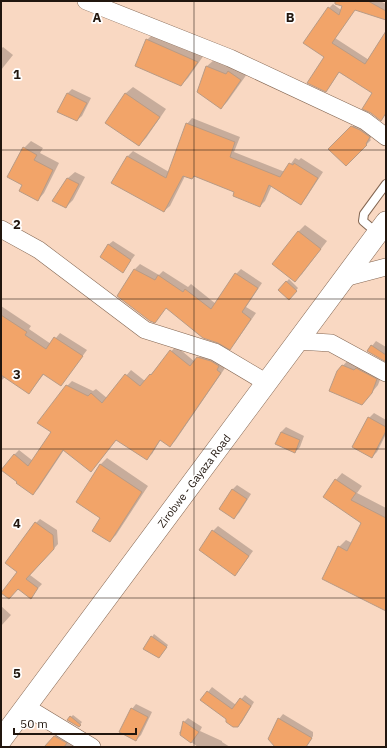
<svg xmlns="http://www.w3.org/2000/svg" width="387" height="748" viewBox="0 0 387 748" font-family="'IBM Plex Sans',sans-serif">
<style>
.shadow{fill:#0003}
.building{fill:#f2a469;stroke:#b99b85}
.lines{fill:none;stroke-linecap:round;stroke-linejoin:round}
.service-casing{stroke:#836652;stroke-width:10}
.minor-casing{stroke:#836652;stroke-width:18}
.tertiary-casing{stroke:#836652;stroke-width:22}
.service{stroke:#fff;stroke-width:8}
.minor{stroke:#fff;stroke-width:17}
.tertiary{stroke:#fff;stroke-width:21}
.grid{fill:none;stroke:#21160e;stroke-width:1;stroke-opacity:0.55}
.labels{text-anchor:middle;stroke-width:3.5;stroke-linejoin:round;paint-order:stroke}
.street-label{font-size:11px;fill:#21160e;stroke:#fff}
.grid-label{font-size:13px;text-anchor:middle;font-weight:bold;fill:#21160e;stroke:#fff;stroke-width:3.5;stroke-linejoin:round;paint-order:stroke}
</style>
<rect width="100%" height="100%" fill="#f9d8c2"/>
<g class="shadow">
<path d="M 344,1 L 380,1 L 386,4 L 386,19 L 355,9 L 335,38 L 369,60 L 386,33 L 386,114 L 381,119 L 373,93 L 339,72 L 330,86 L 325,57 L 329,8 L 333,4 L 341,10 Z"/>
<path d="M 154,33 L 204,55 L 188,78 L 181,85 L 147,40 Z"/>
<path d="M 3,47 L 13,55 L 1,70 L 1,49 Z"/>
<path d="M 214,60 L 247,74 L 227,102 L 221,108 L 198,92 L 207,66 Z"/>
<path d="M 133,87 L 166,109 L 146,138 L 139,145 L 106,122 L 126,93 Z"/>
<path d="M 72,89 L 91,98 L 82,116 L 77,120 L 68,93 Z"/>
<path d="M 192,118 L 240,137 L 234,152 L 285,172 L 295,158 L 299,160 L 301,158 L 323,172 L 306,198 L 301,203 L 272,185 L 265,201 L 260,206 L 235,192 L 195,176 L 192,178 L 185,176 L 170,206 L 164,211 L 128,156 L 133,151 L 169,172 L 187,124 Z"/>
<path d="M 357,122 L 374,132 L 370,139 L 371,140 L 346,165 L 330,149 Z"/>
<path d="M 31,141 L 43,148 L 40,153 L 59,163 L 44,193 L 38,200 L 24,148 Z"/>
<path d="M 75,172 L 85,177 L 73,200 L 66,207 L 53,200 L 68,178 Z"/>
<path d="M 305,225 L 327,241 L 302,274 L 295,280 L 298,232 Z"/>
<path d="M 113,241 L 135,255 L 123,271 L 108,245 Z"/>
<path d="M 140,264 L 159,275 L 163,271 L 188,287 L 191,284 L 216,304 L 236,274 L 241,269 L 262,283 L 246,307 L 256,313 L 235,343 L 230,348 L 135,269 Z"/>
<path d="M 289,279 L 298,288 L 289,299 L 279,290 Z"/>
<path d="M 1,306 L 31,326 L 29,329 L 51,344 L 60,333 L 87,350 L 61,385 L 44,374 L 29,393 L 5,377 L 1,381 Z"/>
<path d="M 376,341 L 386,347 L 386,361 L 368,351 Z"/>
<path d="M 176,346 L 195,362 L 203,353 L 225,368 L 175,441 L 170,445 L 161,439 L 152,454 L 147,458 L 117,439 L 91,471 L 64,450 L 38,489 L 33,493 L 14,455 L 19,450 L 33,461 L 52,432 L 67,386 L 72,381 L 93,391 L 96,389 L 107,398 L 131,370 L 145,381 Z"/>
<path d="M 350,358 L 383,372 L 378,385 L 368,397 L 338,371 Z"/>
<path d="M 374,413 L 386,420 L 386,434 L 377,452 L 372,457 L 369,418 Z"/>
<path d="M 286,427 L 304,436 L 300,447 L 295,452 L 276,443 L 281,432 Z"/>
<path d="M 107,458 L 148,486 L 116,535 L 110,541 L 102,518 L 77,502 L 101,464 Z"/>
<path d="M 342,473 L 362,486 L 357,493 L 386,508 L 386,609 L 339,547 L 346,540 L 352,543 L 362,523 L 336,480 Z"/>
<path d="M 237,485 L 251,494 L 239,513 L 234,517 L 220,508 L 233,489 Z"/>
<path d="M 40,519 L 57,530 L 58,544 L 30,575 L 42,584 L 30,597 L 18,572 L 36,523 Z"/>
<path d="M 218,526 L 253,551 L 239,570 L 213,531 Z"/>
<path d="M 1,606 L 11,615 L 1,626 Z"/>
<path d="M 154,634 L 168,645 L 161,655 L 152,637 Z"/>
<path d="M 212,687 L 236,705 L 245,695 L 254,702 L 242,722 L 238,726 L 202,700 Z"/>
<path d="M 136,704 L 152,712 L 141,735 L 136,740 L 132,709 Z"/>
<path d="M 283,714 L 313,732 L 313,736 L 306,747 L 276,747 L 279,719 Z"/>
<path d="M 73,715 L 82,722 L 79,726 L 68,720 Z"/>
<path d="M 188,718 L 202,727 L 200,731 L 222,741 L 222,742 L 230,747 L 198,747 L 179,733 L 183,727 L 184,722 Z"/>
<path d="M 59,732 L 79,747 L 46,747 Z"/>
</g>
<g class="building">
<path d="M 335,1 L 368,1 L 386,11 L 386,20 L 355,10 L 332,43 L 365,64 L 386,31 L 386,113 L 381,121 L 371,113 L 362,109 L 372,93 L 339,72 L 326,92 L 307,83 L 324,57 L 303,43 L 328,7 L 339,15 L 342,6 L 335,4 Z"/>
<path d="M 146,39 L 198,62 L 181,86 L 135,66 Z"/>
<path d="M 206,66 L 226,74 L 228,71 L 241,80 L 221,109 L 197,92 Z"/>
<path d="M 67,93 L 87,103 L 77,121 L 57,112 Z"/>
<path d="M 125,93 L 160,117 L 139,146 L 105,123 Z"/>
<path d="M 186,123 L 235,142 L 230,157 L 280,177 L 289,163 L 293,165 L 294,163 L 318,178 L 301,205 L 269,185 L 260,207 L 233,196 L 234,192 L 194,176 L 192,179 L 183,176 L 164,212 L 111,183 L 127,156 L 166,178 Z"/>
<path d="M 351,126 L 360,130 L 370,137 L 366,144 L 367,145 L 346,166 L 328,149 Z"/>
<path d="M 23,147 L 37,155 L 34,160 L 53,170 L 38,201 L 19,191 L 22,185 L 7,177 Z"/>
<path d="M 67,178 L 79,184 L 66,208 L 52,201 Z"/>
<path d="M 298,231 L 321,249 L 295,282 L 272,264 Z"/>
<path d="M 108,244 L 131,260 L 123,273 L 100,257 Z"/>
<path d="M 134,269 L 155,280 L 158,275 L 183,292 L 185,289 L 211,309 L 235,273 L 258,288 L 242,312 L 251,319 L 230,350 L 218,343 L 203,338 L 166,308 L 155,323 L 150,321 L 117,296 Z"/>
<path d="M 286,281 L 297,291 L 289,300 L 278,290 Z"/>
<path d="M 1,315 L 27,332 L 25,335 L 46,349 L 54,337 L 83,356 L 61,386 L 43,374 L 29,394 L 1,375 Z"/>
<path d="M 371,345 L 386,355 L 386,362 L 367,351 Z"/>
<path d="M 170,350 L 190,366 L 197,357 L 211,361 L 219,366 L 217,370 L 221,373 L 170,447 L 160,440 L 147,460 L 116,440 L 91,472 L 63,450 L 33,495 L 16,483 L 17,482 L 1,470 L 14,454 L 28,466 L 51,432 L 37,423 L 66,385 L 88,396 L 91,393 L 102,403 L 125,374 L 140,386 L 150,374 L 151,375 Z"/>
<path d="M 342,365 L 354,370 L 356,368 L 377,379 L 372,393 L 362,405 L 329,391 L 337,371 Z"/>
<path d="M 368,417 L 386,427 L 386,431 L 372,458 L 352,447 Z"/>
<path d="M 281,432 L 300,440 L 295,453 L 275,444 Z"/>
<path d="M 100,464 L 142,492 L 110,542 L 92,531 L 100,518 L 76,502 Z"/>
<path d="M 335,479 L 356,493 L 351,500 L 386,518 L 386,611 L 322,579 L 338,546 L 347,551 L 361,523 L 323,497 Z"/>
<path d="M 232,489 L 247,499 L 234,519 L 219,509 Z"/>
<path d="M 35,522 L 53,535 L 54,549 L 26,579 L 38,588 L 31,599 L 18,589 L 9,599 L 1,593 L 17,572 L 5,563 Z"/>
<path d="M 212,530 L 249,556 L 235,576 L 199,550 Z"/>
<path d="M 151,636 L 167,647 L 159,658 L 143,649 Z"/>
<path d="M 207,691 L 232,709 L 240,698 L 251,706 L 238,727 L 233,727 L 226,722 L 226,719 L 200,700 Z"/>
<path d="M 131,708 L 148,717 L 136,741 L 119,732 Z"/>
<path d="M 70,716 L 81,725 L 79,727 L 67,720 Z"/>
<path d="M 278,718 L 312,738 L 306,747 L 275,747 L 268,739 Z"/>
<path d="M 183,721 L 199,732 L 191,743 L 180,735 Z"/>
<path d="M 54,736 L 67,743 L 64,747 L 44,747 Z"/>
</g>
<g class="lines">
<g class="service-casing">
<path id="service" d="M 377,233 L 363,221 L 364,214 L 386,184"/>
</g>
<g class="minor-casing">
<g id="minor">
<path d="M 86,1 L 230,58 L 365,121 L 386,137"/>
<path d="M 1,229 L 39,250 L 145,330 L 215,352 L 267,383"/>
<path d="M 344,278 L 386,267"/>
<path d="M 297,341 L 331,343 L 386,373"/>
<path d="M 26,707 L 92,747"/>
</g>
</g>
<g class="tertiary-casing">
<path id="tertiary" d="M 1,740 L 386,222"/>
</g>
<use href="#service" class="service"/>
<use href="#minor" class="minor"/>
<use href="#tertiary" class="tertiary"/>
</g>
<path class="grid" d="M 194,1 L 194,747M 1,150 L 386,150M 1,299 L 386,299M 1,449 L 386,449M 1,598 L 386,598"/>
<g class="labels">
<g class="street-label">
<text transform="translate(194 481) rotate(-53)" y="4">Zirobwe - Gayaza Road</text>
</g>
</g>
<g class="grid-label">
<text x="97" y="22">A</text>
<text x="290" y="22">B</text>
<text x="17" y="79">1</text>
<text x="17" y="229">2</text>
<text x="17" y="379">3</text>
<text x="17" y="528">4</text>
<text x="17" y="678">5</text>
</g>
<rect width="387" height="748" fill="none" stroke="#21160e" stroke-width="4"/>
<path d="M14 728v6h122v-6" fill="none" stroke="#21160e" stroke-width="2"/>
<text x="20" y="728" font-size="12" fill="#21160e" stroke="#ffffff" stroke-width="3" paint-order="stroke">50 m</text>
</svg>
